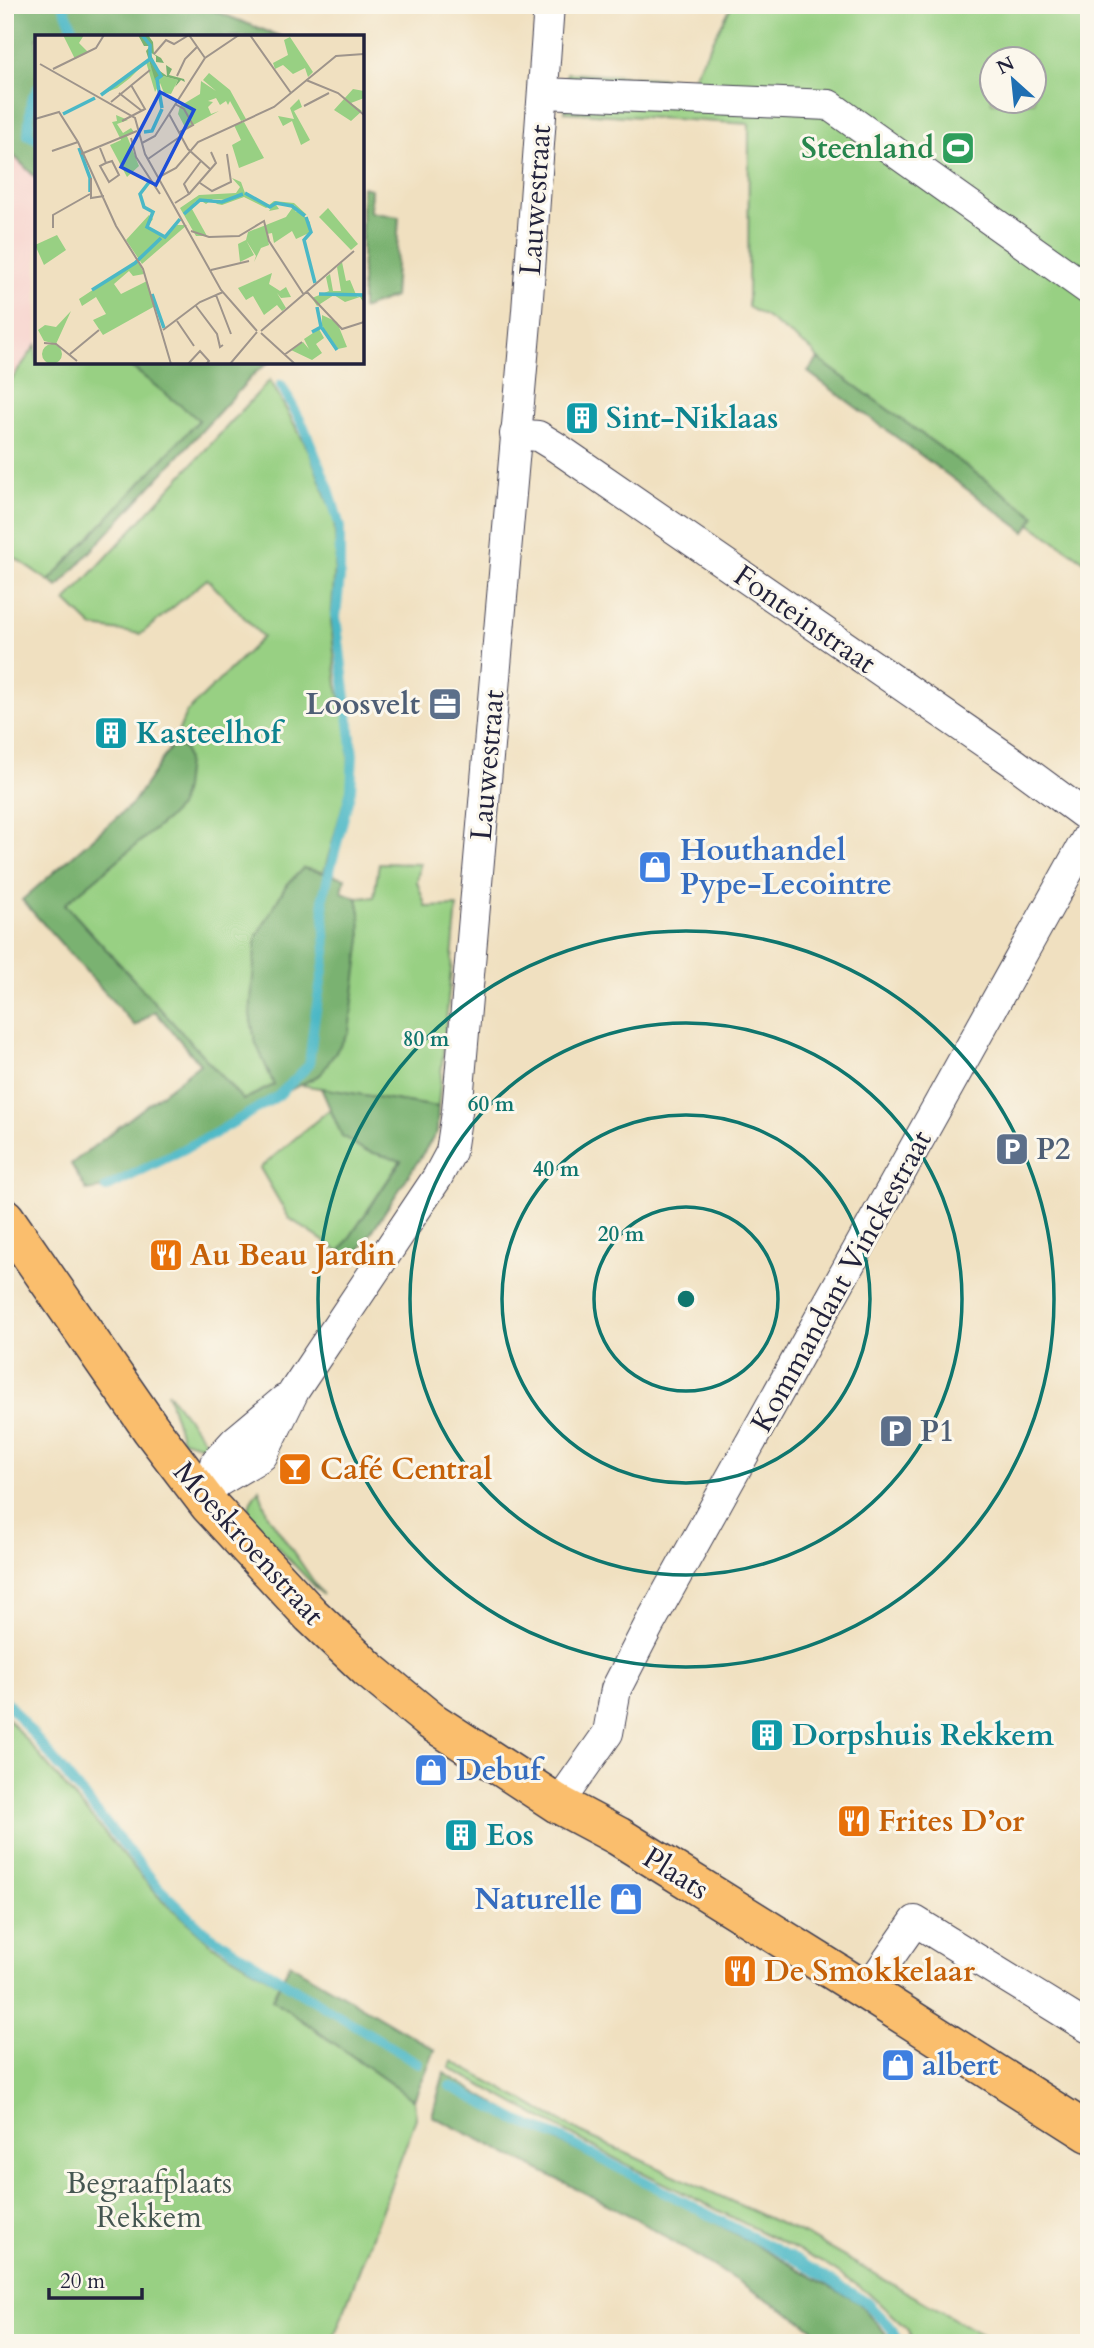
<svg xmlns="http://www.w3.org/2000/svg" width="1094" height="2348" viewBox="0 0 1094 2348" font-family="Cardo,serif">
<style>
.built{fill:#f7d0cb}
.green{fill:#98d083;stroke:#5d795f;stroke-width:2;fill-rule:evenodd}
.forest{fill:#7ab271;stroke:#4e6a56;stroke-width:2}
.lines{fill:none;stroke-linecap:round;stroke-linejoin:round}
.stream{stroke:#4bb8c6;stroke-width:10}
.minor-casing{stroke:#413e4f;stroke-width:32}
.major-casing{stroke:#413e4f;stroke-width:41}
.minor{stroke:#fff;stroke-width:30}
.major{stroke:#fabe6d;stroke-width:38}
.ring{fill:none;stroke:#0f766e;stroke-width:3.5}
.labels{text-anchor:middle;stroke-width:6;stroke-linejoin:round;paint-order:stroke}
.leisure-label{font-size:30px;font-weight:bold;fill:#27864d;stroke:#fbf7ec;text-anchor:end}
.street-label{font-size:30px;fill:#22223b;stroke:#fbf7ec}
.culture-label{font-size:30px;font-weight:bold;fill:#0d838f;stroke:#fbf7ec;text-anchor:start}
.service-label{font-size:30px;font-weight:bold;fill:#4e5e75;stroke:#fbf7ec;text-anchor:start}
.shop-label{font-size:30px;font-weight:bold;fill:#366cbe;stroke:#fbf7ec;text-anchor:start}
.food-label{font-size:30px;font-weight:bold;fill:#c56008;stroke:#fbf7ec;text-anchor:start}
.park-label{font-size:30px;fill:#455651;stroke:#fbf7ec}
.inset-river{fill:none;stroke:#4bb8c6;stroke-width:3.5}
.inset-road{fill:none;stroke:#9e948b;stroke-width:2}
.view{fill:#1d4ed8;fill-opacity:0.15;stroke:#1d4ed8;stroke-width:3.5}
.inset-edge{fill:none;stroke:#22223b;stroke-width:3.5}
.centre{fill:#0f766e;stroke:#fbf7ec;stroke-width:3.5}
.ring-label{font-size:21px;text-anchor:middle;font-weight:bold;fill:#0f766e;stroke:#fbf7ec;stroke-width:6;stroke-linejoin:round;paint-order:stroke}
</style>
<rect width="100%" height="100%" fill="#fbf7ec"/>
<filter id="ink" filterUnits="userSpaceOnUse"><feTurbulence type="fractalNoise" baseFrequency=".0143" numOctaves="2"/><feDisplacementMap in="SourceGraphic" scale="14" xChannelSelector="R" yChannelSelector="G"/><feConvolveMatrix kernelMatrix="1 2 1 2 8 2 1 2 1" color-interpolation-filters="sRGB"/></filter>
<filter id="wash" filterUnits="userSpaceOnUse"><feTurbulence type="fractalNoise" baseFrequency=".00686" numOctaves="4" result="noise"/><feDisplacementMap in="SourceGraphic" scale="28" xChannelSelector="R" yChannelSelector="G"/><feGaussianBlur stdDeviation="1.57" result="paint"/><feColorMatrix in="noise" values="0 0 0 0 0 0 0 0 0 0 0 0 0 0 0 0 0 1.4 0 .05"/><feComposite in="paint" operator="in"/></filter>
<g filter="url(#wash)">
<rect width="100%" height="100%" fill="#f0e0c0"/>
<path class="built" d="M 5,147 L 37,179 L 37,343 L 5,389 Z"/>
<g class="green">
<path d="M 732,5 L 1089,5 L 1089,564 L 1030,524 L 1035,516 L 818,359 L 813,351 L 766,317 L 748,307 L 749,124 L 565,112 L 567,73 L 692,80 ZM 992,60 L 1034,60 L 1034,102 L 992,102 Z"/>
<path d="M 36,345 L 37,362 L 125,362 L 200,420 L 49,581 L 5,551 L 5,389 Z"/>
<path d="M 270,380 L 309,451 L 334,519 L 336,552 L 331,621 L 337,685 L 348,728 L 349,783 L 324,872 L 303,868 L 285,887 L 274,1085 L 243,1100 L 65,904 L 167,819 L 185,750 L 174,742 L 186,713 L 263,637 L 207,579 L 141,634 L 93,627 L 66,601 Z"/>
<path d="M 379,863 L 420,864 L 417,882 L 426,907 L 457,906 L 438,1107 L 301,1085 L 321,1074 L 360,912 L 357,898 L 374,897 Z"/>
<path d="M 330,1109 L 343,1136 L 364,1150 L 401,1160 L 340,1252 L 289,1218 L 260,1168 Z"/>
<path d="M 167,1392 L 208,1444 L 203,1446 L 182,1440 Z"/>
<path d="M 259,1489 L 268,1515 L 323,1595 L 247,1515 L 251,1501 Z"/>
<path d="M 5,1715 L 158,1896 L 211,1944 L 279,1984 L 272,1999 L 414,2100 L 416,2118 L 332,2343 L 10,2343 L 5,2339 Z"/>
<path d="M 452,2061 L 582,2133 L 805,2235 L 997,2343 L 915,2343 L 907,2329 L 868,2293 L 823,2263 L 616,2159 L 450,2068 Z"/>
</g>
<g class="forest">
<path d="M 5,5 L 199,5 L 282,37 L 37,37 L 37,179 L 5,147 Z"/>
<path d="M 362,187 L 371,189 L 370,212 L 399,217 L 394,297 L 362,309 Z"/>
<path d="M 818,359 L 1035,516 L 1025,532 L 808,372 Z"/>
<path d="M 125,362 L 269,362 L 255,373 L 58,587 L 49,581 L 199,420 Z"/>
<path d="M 174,742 L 185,750 L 187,761 L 184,789 L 179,807 L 167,819 L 65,904 L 243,1100 L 274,1085 L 255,1041 L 250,1015 L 256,938 L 285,887 L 303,868 L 345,878 L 342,892 L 357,898 L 360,912 L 361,939 L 349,1032 L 321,1074 L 223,1125 L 214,1134 L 106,1188 L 87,1191 L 71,1164 L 200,1064 L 155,1011 L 135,1026 L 22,900 L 132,804 Z"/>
<path d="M 321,1088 L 438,1107 L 437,1132 L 352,1262 L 340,1252 L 401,1161 L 364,1150 L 342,1136 Z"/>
<path d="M 290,1964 L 435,2050 L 414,2100 L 272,1999 Z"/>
<path d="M 444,2073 L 559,2142 L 653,2188 L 859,2303 L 889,2337 L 891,2343 L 830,2343 L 804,2322 L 633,2217 L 432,2116 Z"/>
</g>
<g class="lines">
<g class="stream">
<path d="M 63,5 L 72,26 L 66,37"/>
<path d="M 37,89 L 31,101 L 28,135 L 37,139"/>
<path d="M 106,1188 L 214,1134 L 278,1096 L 309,1065 L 314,1022 L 326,952 L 323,897 L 351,790 L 353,755 L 336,617 L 340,577 L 340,527 L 329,489 L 304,427 L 281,385"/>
<path d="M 5,1700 L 159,1888 L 205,1932 L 298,1991 L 418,2063"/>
<path d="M 450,2086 L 520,2122 L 559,2137 L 802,2263 L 866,2302 L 892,2329 L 898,2343"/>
</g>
</g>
</g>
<g filter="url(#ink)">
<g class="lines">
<g class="minor-casing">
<g id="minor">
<path d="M 543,93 L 829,105 L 1089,290"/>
<path d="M 515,434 L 538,436 L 556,447 L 1013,762 L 1089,818"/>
<path d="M 213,1485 L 262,1456 L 294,1391 L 437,1178 L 451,1152 L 457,1112 L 527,311 L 549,5"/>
<path d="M 212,1491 L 215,1463 L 235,1441 L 284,1400"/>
<path d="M 558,1804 L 608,1733 L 616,1689 L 649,1625 L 1089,834"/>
<path d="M 866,1991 L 915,1921 L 1089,2028"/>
</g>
</g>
<g class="major-casing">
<path id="major" d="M 5,1218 L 151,1429 L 209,1505 L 311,1615 L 369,1670 L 431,1721 L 558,1804 L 618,1836 L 866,1991 L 1089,2133"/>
</g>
<use href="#minor" class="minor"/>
<use href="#major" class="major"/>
</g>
</g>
<g class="ring">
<circle cx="686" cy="1299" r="92"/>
<circle cx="686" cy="1299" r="184"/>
<circle cx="686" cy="1299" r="276"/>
<circle cx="686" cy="1299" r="368"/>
</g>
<defs>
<g id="stadium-square" transform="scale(1.75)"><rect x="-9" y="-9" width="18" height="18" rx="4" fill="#2e9e5b" stroke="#fbf7ec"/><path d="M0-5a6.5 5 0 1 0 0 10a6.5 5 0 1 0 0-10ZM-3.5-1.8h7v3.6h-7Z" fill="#fff"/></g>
<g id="building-square" transform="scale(1.75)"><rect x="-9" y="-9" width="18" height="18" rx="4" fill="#0f9aa8" stroke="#fbf7ec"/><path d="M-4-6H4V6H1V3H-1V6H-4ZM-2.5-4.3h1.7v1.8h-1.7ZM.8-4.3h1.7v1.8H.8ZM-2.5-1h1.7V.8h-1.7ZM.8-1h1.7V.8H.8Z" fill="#fff"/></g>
<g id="office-square" transform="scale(1.75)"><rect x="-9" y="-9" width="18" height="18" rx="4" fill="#5c6f8a" stroke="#fbf7ec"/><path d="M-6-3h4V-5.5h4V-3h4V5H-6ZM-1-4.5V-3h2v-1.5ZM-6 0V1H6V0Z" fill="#fff"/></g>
<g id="shop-square" transform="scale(1.75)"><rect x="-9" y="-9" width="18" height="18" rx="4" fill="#3f7fe0" stroke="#fbf7ec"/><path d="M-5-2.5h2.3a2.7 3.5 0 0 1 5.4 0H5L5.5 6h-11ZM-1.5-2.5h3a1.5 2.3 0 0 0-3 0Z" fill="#fff"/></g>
<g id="parking-square" transform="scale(1.75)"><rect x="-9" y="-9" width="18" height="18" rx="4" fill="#5c6f8a" stroke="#fbf7ec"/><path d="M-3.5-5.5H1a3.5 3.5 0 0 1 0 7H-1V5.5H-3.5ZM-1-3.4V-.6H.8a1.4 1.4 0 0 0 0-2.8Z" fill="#fff"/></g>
<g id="restaurant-square" transform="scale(1.75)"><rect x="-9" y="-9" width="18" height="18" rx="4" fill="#e8710a" stroke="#fbf7ec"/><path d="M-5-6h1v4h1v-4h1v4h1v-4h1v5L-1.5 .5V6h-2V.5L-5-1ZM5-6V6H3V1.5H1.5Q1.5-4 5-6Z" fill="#fff"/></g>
<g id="bar-square" transform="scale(1.75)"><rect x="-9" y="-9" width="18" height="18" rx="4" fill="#e8710a" stroke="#fbf7ec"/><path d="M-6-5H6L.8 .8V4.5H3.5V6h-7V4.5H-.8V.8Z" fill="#fff"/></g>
</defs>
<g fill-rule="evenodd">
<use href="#stadium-square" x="958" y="148"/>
<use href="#building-square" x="582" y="418"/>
<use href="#office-square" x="445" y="704"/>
<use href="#building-square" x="111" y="733"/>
<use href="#shop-square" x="655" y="867"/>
<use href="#parking-square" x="1012" y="1149"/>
<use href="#restaurant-square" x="166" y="1255"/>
<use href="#parking-square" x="896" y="1431"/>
<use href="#bar-square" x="295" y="1469"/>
<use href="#building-square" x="767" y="1735"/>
<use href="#shop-square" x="431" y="1770"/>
<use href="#restaurant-square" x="854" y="1821"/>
<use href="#building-square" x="461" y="1835"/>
<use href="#shop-square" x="626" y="1899"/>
<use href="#restaurant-square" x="740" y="1971"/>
<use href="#shop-square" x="898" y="2065"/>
</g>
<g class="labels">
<g class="leisure-label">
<text x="934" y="158">Steenland</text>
</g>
<g class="street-label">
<text transform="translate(535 200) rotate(-86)" y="10">Lauwestraat</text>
<text transform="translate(805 619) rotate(35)" y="10">Fonteinstraat</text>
<text transform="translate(487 765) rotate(-85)" y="10">Lauwestraat</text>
<text transform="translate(841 1281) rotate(-61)" y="10">Kommandant Vinckestraat</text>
<text transform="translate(249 1543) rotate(48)" y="10">Moeskroenstraat</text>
<text transform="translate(676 1873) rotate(32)" y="10">Plaats</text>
</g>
<g class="culture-label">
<text x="606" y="428">Sint-Niklaas</text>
<text x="136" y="743">Kasteelhof</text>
<text x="792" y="1745">Dorpshuis Rekkem</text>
<text x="486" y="1845">Eos</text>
</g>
<g class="service-label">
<text x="420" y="714" text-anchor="end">Loosvelt</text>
<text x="1036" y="1159">P2</text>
<text x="920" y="1441">P1</text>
</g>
<g class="shop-label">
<text x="680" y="860">Houthandel<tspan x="680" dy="34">Pype-Lecointre</tspan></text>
<text x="456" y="1780">Debuf</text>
<text x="602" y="1909" text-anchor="end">Naturelle</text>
<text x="922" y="2075">albert</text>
</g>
<g class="food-label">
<text x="190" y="1265">Au Beau Jardin</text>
<text x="320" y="1479">Café Central</text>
<text x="878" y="1831">Frites D’or</text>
<text x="764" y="1981">De Smokkelaar</text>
</g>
<g class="park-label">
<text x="149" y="2193">Begraafplaats<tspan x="149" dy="34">Rekkem</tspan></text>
</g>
</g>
<g transform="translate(35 35)">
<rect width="329" height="329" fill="#f0e0c0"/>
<path d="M 28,0 L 49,0 L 44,8 L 53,17 L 40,24 ZM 255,2 L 278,37 L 273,42 L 270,33 L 258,39 L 248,30 L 240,34 L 238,28 L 253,20 L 249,5 ZM 113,24 L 122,46 L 128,41 L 143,45 L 136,59 L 129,58 L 125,48 L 120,57 L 111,27 L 95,43 L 82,53 L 65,60 ZM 174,38 L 195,55 L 211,84 L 206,86 L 195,66 L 193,70 L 191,66 L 185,70 L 181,63 L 173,66 L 178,67 L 173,72 L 176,79 L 184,76 L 151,94 L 143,79 L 145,71 L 165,59 L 166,46 L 181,56 L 168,45 ZM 318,54 L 329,56 L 329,63 L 316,68 L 327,76 L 316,86 L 299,75 ZM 264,64 L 267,72 L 259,76 L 275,105 L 266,110 L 257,86 L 248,91 L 243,81 L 259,84 L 255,73 ZM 81,80 L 93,85 L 82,89 L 88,98 L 96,93 L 99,97 L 92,101 L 104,131 L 92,142 L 75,110 L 86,105 L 77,87 L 82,86 ZM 209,87 L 229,123 L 204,133 L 197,110 L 206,105 L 199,90 ZM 197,143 L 206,147 L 210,158 L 234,170 L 239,166 L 259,168 L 272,180 L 265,177 L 275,187 L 276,197 L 261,204 L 257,196 L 239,208 L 237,198 L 232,199 L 234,210 L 226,213 L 219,227 L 221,221 L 211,205 L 219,220 L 205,227 L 203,209 L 211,205 L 213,197 L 251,182 L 258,172 L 261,177 L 264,176 L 259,170 L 240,168 L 244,174 L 234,176 L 238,170 L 231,173 L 209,162 L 187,170 L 182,169 L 178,165 L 186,168 L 193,165 L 178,164 L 171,169 L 165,165 L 160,167 L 157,174 L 172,201 L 161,201 L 145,173 L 164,160 L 201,158 L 205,152 ZM 293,173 L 323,209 L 316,215 L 284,182 ZM 114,180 L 118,184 L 112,192 L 129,202 L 142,190 L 152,190 L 107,229 L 91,205 ZM 22,200 L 31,215 L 9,230 L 0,210 ZM 103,225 L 109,239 L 98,241 L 94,236 L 79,249 L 86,259 L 112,246 L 120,271 L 68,300 L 58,285 L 71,279 L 61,262 L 47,271 L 44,264 ZM 307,227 L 311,246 L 315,245 L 322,262 L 329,260 L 329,268 L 325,262 L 310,267 L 299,260 L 282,271 L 277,263 L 294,256 L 291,242 L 295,239 L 298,256 L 306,256 L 302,232 ZM 237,238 L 234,249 L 245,256 L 251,252 L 256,262 L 246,263 L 242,258 L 251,273 L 247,276 L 242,270 L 229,280 L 218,261 L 211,265 L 203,253 ZM 36,276 L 21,309 L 9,306 L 3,295 L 10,290 L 21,292 ZM 287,280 L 302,287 L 312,312 L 303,314 L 287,291 ZM 284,294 L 289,303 L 281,309 L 287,318 L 277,325 L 256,315 L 268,307 L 274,314 L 269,304 ZM7 319a10 10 0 1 1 20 0a10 10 0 1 1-20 0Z" fill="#98d083"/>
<path d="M 103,0 L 113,0 L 118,7 L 119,19 L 126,23 L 129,28 L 121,27 L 121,21 L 115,17 L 122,34 L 132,41 L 131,30 L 137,34 L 134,40 L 149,44 L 150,47 L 146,45 L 140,52 L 143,45 L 128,41 L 120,45 L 111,16 L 115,11 L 109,11 Z" fill="#7ab271"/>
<path class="inset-river" d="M 116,24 L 126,41 L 122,44 L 127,73M 66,60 L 115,24 L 115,10 L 107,0M 28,79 L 60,63M 109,97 L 117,96 L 127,74M 44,113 L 55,143 L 55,157M 115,146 L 105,159 L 109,172 L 118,177 L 112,192 L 130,202 L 145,184M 210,158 L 235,172 L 241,168 L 257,171 L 270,181M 149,179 L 165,165 L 187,167 L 208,159M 271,182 L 276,197 L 269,205 L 280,248M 57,255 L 100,228 L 126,203M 117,259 L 129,293M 284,259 L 329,260M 287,293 L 302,315M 277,297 L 286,292 L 282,272"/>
<path class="inset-road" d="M 215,0 L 256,58M 119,19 L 131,5 L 139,9 L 154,0 L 170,23M 5,29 L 100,83 L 110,119 L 186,255 L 222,296M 18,34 L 61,13 L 69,0M 142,41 L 150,24 L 162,12M 271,45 L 303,58 L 329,80M 84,58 L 107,76M 76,67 L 115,35M 140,69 L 149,74 L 158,90 L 145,97M 269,71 L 294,58M 134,79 L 153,114 L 175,134M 0,84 L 24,77 L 43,107 L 81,191 L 108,234 L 136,329M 87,86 L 110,74 L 96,50M 96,103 L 101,122 L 125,159M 107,108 L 120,101 L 170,23 L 204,0M 65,113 L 71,128 L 65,131 L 74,147 L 84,140 L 77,126 L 71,128M 17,116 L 43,107M 46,119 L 102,96M 113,124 L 146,101M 124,142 L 141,133 L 163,107 L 239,72 L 301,21 L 329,19M 56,143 L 56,163 L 69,161M 165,148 L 177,156 L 196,147 L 192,119M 154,159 L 181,128 L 176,117M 140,168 L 154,159 L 149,149 L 166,126M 18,193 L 18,180 L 55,159M 156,196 L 174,202 L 204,201 L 229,186 L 234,206 L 269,260M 176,235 L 214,226M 272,257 L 307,294 L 329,287M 181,260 L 196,299M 161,271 L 182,299 L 185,312 L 188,310M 142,286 L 159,311M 128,295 L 165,267 L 188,257M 226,296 L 319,216M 226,298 L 260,329M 9,308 L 21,309 L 42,326M 35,319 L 64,295M 249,320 L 267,307M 153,329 L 165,316 L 174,326 L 171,329M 195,329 L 222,297"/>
<path class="view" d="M 125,57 L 159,75 L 121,150 L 86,132 Z"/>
<rect width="329" height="329" class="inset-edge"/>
</g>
<circle cx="686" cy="1299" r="10" class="centre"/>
<g class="ring-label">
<text x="426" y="1046">80 m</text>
<text x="491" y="1111">60 m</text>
<text x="556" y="1176">40 m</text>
<text x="621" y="1241">20 m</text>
</g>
<rect width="1094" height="2348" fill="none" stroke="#fbf7ec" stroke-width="28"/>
<g transform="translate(1013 80) rotate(333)"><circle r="33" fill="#fbf7ec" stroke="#a4a2a5" stroke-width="2"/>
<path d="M0-5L12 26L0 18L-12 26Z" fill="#1f6fb2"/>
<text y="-10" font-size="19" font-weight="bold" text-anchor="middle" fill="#22223b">N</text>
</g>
<path d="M49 2288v10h93v-10" fill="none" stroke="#22223b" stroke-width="3.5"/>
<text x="60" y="2288" font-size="21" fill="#22223b" stroke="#fbf7ec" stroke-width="5" paint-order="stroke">20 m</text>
</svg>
